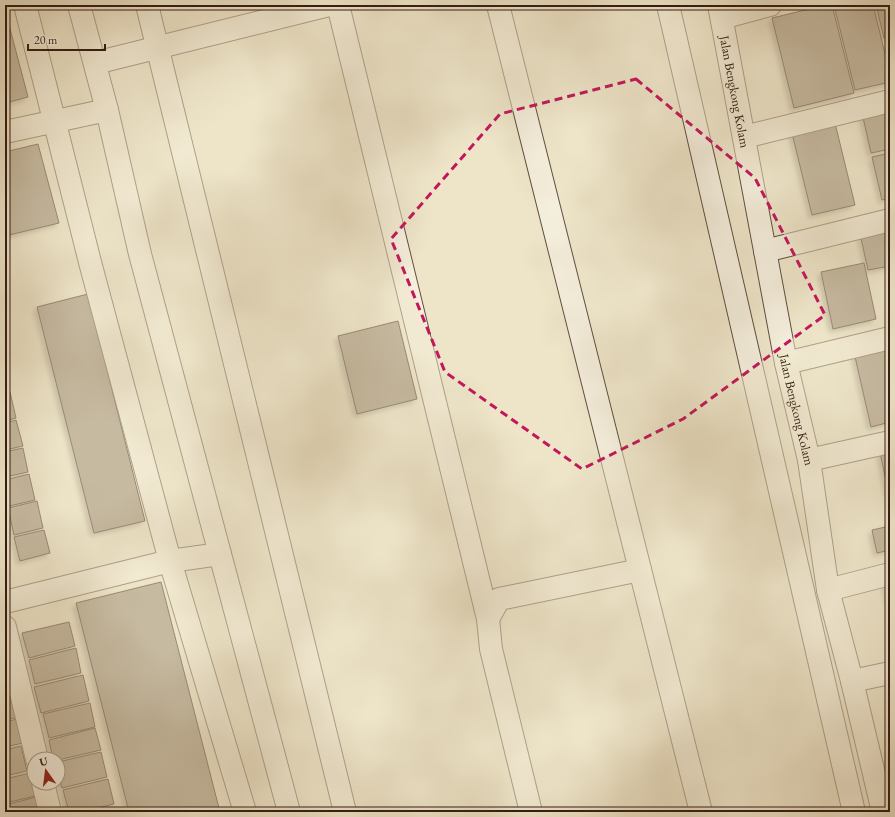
<svg xmlns="http://www.w3.org/2000/svg" width="895" height="817" viewBox="0 0 895 817" font-family="'EB Garamond',serif">
<style>
.building{fill:#948571;stroke:#321c12;filter:url(#shadow)}
.lines{fill:none;stroke-linecap:round;stroke-linejoin:round}
.minor-casing{stroke:#614e40;stroke-width:24}
.minor{stroke:#f4eedc;stroke-width:22}
.marked{fill:none;stroke:#c2185b;stroke-width:3;stroke-dasharray:8 5;stroke-linejoin:round}
.labels{text-anchor:middle;stroke-width:3;stroke-linejoin:round;paint-order:stroke}
.street-label{font-size:13px;fill:#321c12;stroke:#f4eedc}
</style>
<defs>
<filter id="shadow"><feDropShadow dx="-3.5" dy="3.5" stdDeviation="2" flood-color="#0004"/></filter>
</defs>
<rect width="100%" height="100%" fill="#eee5c9"/>
<filter id="stains"><feTurbulence type="fractalNoise" baseFrequency=".005" numOctaves="4"/><feColorMatrix values="0 0 0 0 .2 0 0 0 0 .09 0 0 0 0 .02 0 0 0 .5 -.17"/></filter>
<radialGradient id="worn" r=".72"><stop offset=".6" stop-color="#630" stop-opacity="0"/><stop offset="1" stop-color="#630" stop-opacity=".3"/></radialGradient>
<g class="building">
<path d="M 826,5 L 832,5 L 854,93 L 794,108 L 772,18 Z"/>
<path d="M 834,5 L 873,5 L 890,74 L 890,82 L 855,90 Z"/>
<path d="M 876,5 L 890,5 L 890,37 L 884,38 Z"/>
<path d="M 5,10 L 28,97 L 5,103 Z"/>
<path d="M 890,106 L 890,149 L 871,153 L 862,113 Z"/>
<path d="M 834,119 L 855,205 L 812,215 L 791,129 Z"/>
<path d="M 38,144 L 59,223 L 5,236 L 5,152 Z"/>
<path d="M 890,153 L 890,198 L 882,200 L 872,157 Z"/>
<path d="M 859,229 L 890,231 L 890,266 L 868,270 Z"/>
<path d="M 864,263 L 876,319 L 833,329 L 821,272 Z"/>
<path d="M 88,294 L 145,521 L 94,533 L 37,307 Z"/>
<path d="M 398,321 L 417,399 L 357,414 L 338,336 Z"/>
<path d="M 890,340 L 890,422 L 871,427 L 853,348 Z"/>
<path d="M 5,372 L 9,390 L 5,391 Z"/>
<path d="M 10,392 L 16,418 L 5,421 L 5,393 Z"/>
<path d="M 16,420 L 23,446 L 5,450 L 5,423 Z"/>
<path d="M 23,448 L 28,472 L 5,477 L 5,452 Z"/>
<path d="M 890,450 L 890,501 L 880,452 Z"/>
<path d="M 29,474 L 35,500 L 5,507 L 5,480 Z"/>
<path d="M 37,501 L 43,528 L 14,535 L 8,508 Z"/>
<path d="M 890,526 L 890,550 L 877,553 L 872,530 Z"/>
<path d="M 44,530 L 50,553 L 20,561 L 14,537 Z"/>
<path d="M 890,577 L 890,606 L 884,578 Z"/>
<path d="M 161,582 L 220,812 L 129,812 L 76,603 Z"/>
<path d="M 69,622 L 75,646 L 29,658 L 22,633 Z"/>
<path d="M 76,648 L 81,673 L 35,684 L 29,660 Z"/>
<path d="M 5,665 L 16,689 L 5,692 Z"/>
<path d="M 83,675 L 89,701 L 41,713 L 34,687 Z"/>
<path d="M 12,693 L 18,717 L 5,720 L 5,695 Z"/>
<path d="M 90,703 L 95,727 L 49,738 L 43,714 Z"/>
<path d="M 17,719 L 23,743 L 5,747 L 5,722 Z"/>
<path d="M 95,728 L 101,750 L 58,760 L 58,759 L 53,759 L 49,740 Z"/>
<path d="M 21,746 L 27,771 L 5,776 L 5,750 Z"/>
<path d="M 101,752 L 107,777 L 62,788 L 58,774 L 58,762 Z"/>
<path d="M 34,772 L 34,783 L 40,795 L 5,803 L 5,779 Z"/>
<path d="M 108,779 L 114,804 L 81,812 L 69,812 L 63,790 Z"/>
<path d="M 40,796 L 44,812 L 5,812 L 5,805 Z"/>
<path d="M 115,807 L 116,812 L 92,812 Z"/>
</g>
<g class="lines">
<g class="minor-casing">
<g id="minor">
<path d="M 25,5 L 91,266 L 170,561 L 245,812"/>
<path d="M 79,5 L 107,110 L 140,254 L 220,554 L 289,812"/>
<path d="M 147,5 L 345,812"/>
<path d="M 338,5 L 488,619 L 491,649 L 531,812"/>
<path d="M 498,5 L 701,812"/>
<path d="M 668,5 L 854,812"/>
<path id="s1" d="M 719,5 L 786,363 L 809,460 L 828,590 L 852,681 L 883,812"/>
<path d="M 722,18 L 770,5"/>
<path d="M 95,63 L 329,5"/>
<path d="M 5,132 L 107,110"/>
<path d="M 744,137 L 890,101"/>
<path d="M 765,251 L 890,220"/>
<path d="M 786,363 L 890,338"/>
<path d="M 809,460 L 890,442"/>
<path d="M 828,590 L 890,574"/>
<path d="M 5,602 L 170,561 L 220,554"/>
<path d="M 488,619 L 499,599 L 640,570"/>
<path d="M 5,627 L 37,759"/>
<path d="M 852,681 L 890,673"/>
<path d="M 43,783 L 50,812"/>
</g>
</g>
<use href="#minor" class="minor"/>
</g>
<path d="M0 0H895V817H0ZM 636,79 L 755,178 L 825,315 L 683,419 L 582,469 L 445,372 L 391,239 L 500,114 Z" fill="#eee5c9" fill-opacity=".55" fill-rule="evenodd"/>
<path class="marked" d="M 636,79 L 755,178 L 825,315 L 683,419 L 582,469 L 445,372 L 391,239 L 500,114 Z"/>
<g class="labels">
<g class="street-label">
<text dy="5" stroke="none"><textPath href="#s1" startOffset="88">Jalan Bengkong Kolam</textPath></text>
<text dy="5" stroke="none"><textPath href="#s1" startOffset="412">Jalan Bengkong Kolam</textPath></text>
</g>
</g>
<rect width="895" height="817" fill="none" stroke="#eee5c9" stroke-width="20"/>
<rect x="6" y="6" width="883" height="805" fill="none" stroke="#321c12" stroke-width="2"/>
<rect x="10" y="10" width="875" height="797" fill="none" stroke="#321c12"/>
<g transform="translate(46 771) rotate(346)"><circle r="19" fill="#f4eedc" stroke="#a69a8b"/>
<path d="M0-3L7 15L0 10L-7 15Z" fill="#8f2418"/>
<text y="-6" font-size="11" font-weight="bold" text-anchor="middle" fill="#321c12">U</text>
</g>
<path d="M28 44v6h77v-6" fill="none" stroke="#321c12" stroke-width="2"/>
<text x="34" y="44" font-size="12" fill="#321c12" stroke="#f4eedc" stroke-width="3" paint-order="stroke">20 m</text>
<rect width="100%" height="100%" filter="url(#stains)"/>
<rect width="100%" height="100%" fill="url(#worn)"/>
</svg>
